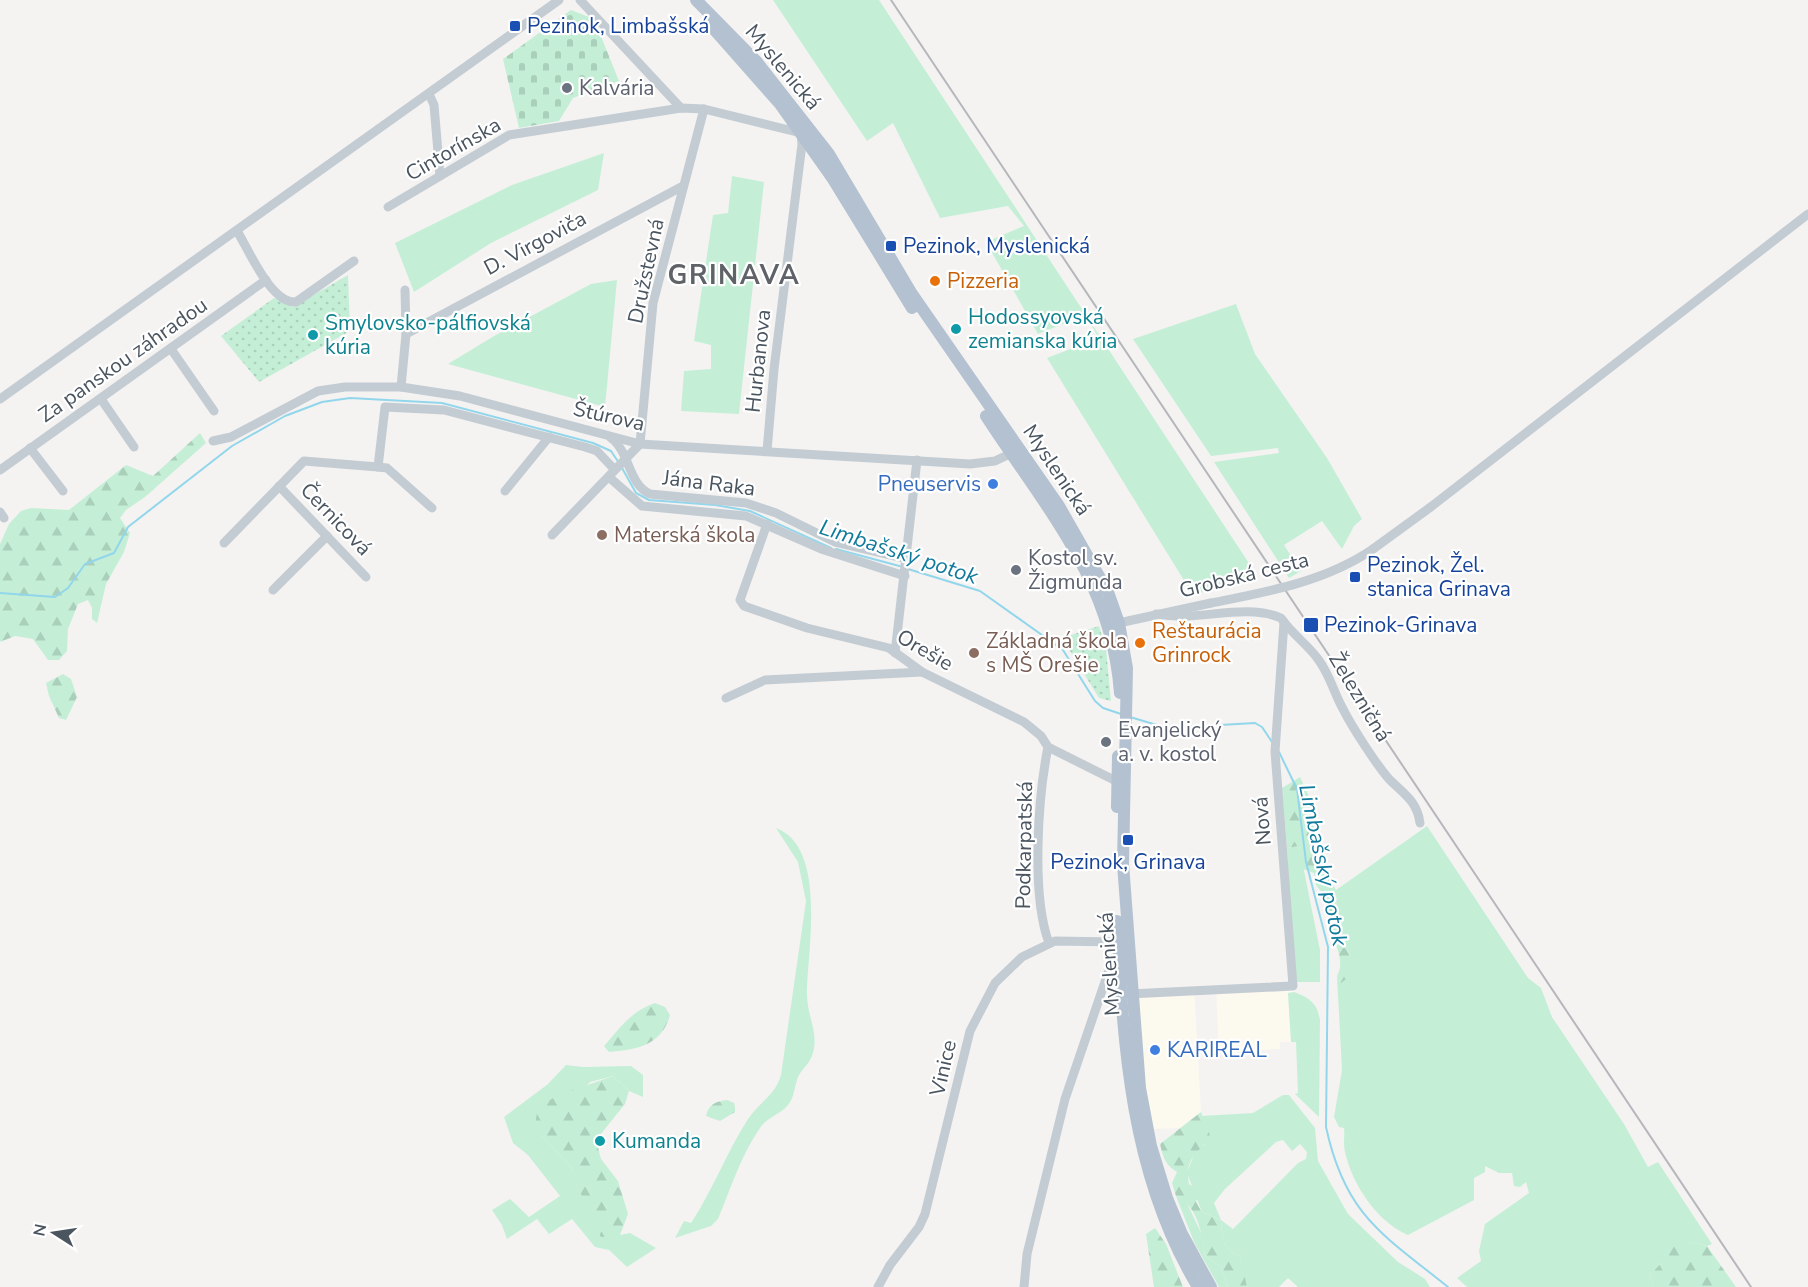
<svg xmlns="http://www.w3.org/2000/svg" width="1808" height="1287" viewBox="0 0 1808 1287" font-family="'Nunito Sans',sans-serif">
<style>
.commercial{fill:#fcf9ef}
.green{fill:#c4efd6;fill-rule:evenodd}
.forest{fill:url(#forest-firs)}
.cemetery{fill:url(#cemetery-stones)}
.park{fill:url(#park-dots)}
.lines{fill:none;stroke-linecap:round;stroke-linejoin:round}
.stream{stroke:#92d6eb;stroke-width:2}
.minor{stroke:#c4ccd3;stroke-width:9}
.major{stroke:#b3c1d0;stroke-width:12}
.rail{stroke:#b5b7bc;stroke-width:2}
.minor-bridge{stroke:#c4ccd3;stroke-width:9}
.transit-dot{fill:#1a4fb4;stroke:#fff;stroke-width:2}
.worship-dot{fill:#6b7280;stroke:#fff;stroke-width:2}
.food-dot{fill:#e8710a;stroke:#fff;stroke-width:2}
.culture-dot{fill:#0f9aa8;stroke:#fff;stroke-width:2}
.shop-dot{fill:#3f7fe0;stroke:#fff;stroke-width:2}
.education-dot{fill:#8d6e63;stroke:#fff;stroke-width:2}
.labels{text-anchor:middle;stroke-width:4.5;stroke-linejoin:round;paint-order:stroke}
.transit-label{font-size:21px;fill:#164399;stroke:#fff;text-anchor:start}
.street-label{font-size:21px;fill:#4a5560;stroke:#fff}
.worship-label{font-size:21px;fill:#5b616d;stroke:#fff;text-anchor:start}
.food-label{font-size:21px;fill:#c56008;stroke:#fff;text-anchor:start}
.culture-label{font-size:21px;fill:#0d838f;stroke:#fff;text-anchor:start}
.shop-label{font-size:21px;fill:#366cbe;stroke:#fff;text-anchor:end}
.education-label{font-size:21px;fill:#785e54;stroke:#fff;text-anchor:start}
.water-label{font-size:22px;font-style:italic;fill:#107b9c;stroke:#fff}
.district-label{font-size:27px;font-weight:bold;letter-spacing:1.5px;fill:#5f6267;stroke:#fff}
</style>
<defs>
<pattern id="forest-firs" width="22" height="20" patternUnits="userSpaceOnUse" patternTransform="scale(1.5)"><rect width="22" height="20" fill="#c4efd6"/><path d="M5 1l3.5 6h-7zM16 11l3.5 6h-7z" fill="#aacfba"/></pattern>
<pattern id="cemetery-stones" width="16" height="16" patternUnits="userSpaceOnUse" patternTransform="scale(1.5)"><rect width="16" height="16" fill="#c4efd6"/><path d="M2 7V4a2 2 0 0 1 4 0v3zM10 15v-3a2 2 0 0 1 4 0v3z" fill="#aacfba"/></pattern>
<pattern id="park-dots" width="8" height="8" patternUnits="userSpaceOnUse" patternTransform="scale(1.5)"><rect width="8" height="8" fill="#c4efd6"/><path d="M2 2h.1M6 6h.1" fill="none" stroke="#aacfba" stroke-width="1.8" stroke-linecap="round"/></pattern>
</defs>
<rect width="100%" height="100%" fill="#f4f3f2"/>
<g class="commercial">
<path d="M 1294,982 L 1294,992 L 1288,993 L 1291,1042 L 1280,1042 L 1280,1049 L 1219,1052 L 1216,987 Z"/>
<path d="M 1194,987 L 1201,1112 L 1180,1128 L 1153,1129 L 1142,1066 L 1134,990 Z"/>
</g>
<g class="green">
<path d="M 773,0 L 879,0 L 1258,577 L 1193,595 L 1047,358 L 1099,338 L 1085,315 L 1038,334 L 986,242 L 1024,226 L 1008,206 L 940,218 L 893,123 L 867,141 Z"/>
<path d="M 604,153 L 598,190 L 491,243 L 414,292 L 395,243 L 512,185 Z"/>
<path d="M 732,176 L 764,182 L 739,414 L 681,411 L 684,371 L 711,369 L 711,345 L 694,341 L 713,215 L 728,213 Z"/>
<path d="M 617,280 L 605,407 L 448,364 L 494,336 L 591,284 Z"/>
<path d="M 1236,304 L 1255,354 L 1327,458 L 1362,519 L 1354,526 L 1342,549 L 1322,521 L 1284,545 L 1301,571 L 1289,578 L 1214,462 L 1279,453 L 1278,448 L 1211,456 L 1133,339 Z"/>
<path d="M 1427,826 L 1528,978 L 1541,988 L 1552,1017 L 1624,1124 L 1648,1167 L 1658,1162 L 1712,1244 L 1707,1246 L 1690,1242 L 1663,1261 L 1650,1275 L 1654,1287 L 1467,1287 L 1457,1278 L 1481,1261 L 1479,1251 L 1485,1224 L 1529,1193 L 1526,1182 L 1520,1187 L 1514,1186 L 1512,1173 L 1499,1173 L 1485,1166 L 1485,1172 L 1474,1178 L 1474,1200 L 1408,1235 C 1377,1222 1352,1184 1345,1152 C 1343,1144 1345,1136 1344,1128 L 1339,1127 L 1334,1117 L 1342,1070 L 1337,976 L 1341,982 L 1350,956 L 1337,918 L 1336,890 Z"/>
<path d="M 776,828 C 828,847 807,953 807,994 C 807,1017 820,1034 812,1056 C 809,1064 803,1068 799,1075 C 794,1085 795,1097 788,1105 C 780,1115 767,1117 760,1128 C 741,1155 731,1188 718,1219 L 711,1226 L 675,1238 L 684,1221 L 691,1223 C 713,1190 726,1153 748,1119 C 759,1102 775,1096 781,1075 L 806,901 L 798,862 Z"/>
<path d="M 1299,846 L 1320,950 L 1320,982 L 1294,982 L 1287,848 Z"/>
<path d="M 1294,992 C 1310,998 1317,1003 1320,1020 L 1319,1117 L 1295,1094 L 1298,1093 L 1296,1042 L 1291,1042 L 1288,993 Z"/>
<path d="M 566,1065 L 583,1067 L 631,1066 L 643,1075 L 643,1097 L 629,1091 L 613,1076 L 590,1082 L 542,1136 L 571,1167 L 580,1189 L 620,1235 L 630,1233 L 656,1248 L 627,1267 L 609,1250 L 595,1247 L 572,1219 L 549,1234 L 537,1219 L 507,1239 L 502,1225 L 492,1210 L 510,1199 L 529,1217 L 560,1196 L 528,1155 L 513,1143 L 504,1117 L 548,1084 Z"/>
<path d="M 1283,1095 L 1289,1095 L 1315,1128 L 1318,1161 L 1348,1214 L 1398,1262 L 1425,1279 L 1430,1287 L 1298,1287 L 1288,1278 L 1279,1287 L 1246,1287 L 1240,1256 C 1222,1249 1222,1238 1221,1220 L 1202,1212 L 1187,1173 L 1196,1149 L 1205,1145 L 1205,1125 L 1201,1116 L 1253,1113 ZM 1283,1140 L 1292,1151 L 1300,1144 L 1307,1152 L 1306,1159 L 1298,1163 L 1233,1229 L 1221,1220 L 1214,1203 L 1225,1189 L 1276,1142 Z"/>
<path d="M 1176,1196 L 1186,1201 L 1202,1235 L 1205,1256 L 1221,1267 L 1228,1287 L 1219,1287 L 1194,1242 Z"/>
</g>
<g class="forest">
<path d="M 200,433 L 206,443 L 145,497 L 126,510 L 120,518 L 130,533 L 124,552 L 106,584 L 97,623 L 92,619 L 92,608 L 88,600 L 78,604 L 68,629 L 67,651 L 59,660 L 48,660 L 33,639 L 15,636 L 0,642 L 0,544 L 9,524 L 21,511 L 31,508 L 69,510 L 126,465 L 153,476 Z"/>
<path d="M 63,674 L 71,679 L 77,697 L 66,720 L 59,718 L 49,696 L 46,683 Z"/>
<path d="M 1300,777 L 1308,794 L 1320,861 L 1336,890 L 1337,918 L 1350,956 L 1346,979 L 1341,983 L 1337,976 C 1348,957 1328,937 1330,918 L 1325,911 L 1327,899 L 1316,885 L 1314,873 L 1303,869 L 1299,846 L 1287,848 L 1282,788 Z"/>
<path d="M 655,1003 L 665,1007 L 670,1015 C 662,1046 635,1050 609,1052 L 604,1046 C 620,1028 631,1011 655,1003 Z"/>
<path d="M 613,1076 L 629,1091 L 625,1104 L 596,1140 L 601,1159 L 618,1181 L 628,1214 L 620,1235 L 601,1237 L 592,1224 L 571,1167 L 542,1136 L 535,1124 L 538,1108 L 556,1096 Z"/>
<path d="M 727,1100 L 734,1103 L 735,1107 L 735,1112 L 720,1121 L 706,1116 C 708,1105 716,1101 727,1100 Z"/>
<path d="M 1201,1112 L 1211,1138 C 1196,1154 1185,1158 1189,1184 L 1203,1193 L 1196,1201 L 1202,1212 L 1221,1220 C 1222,1238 1222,1249 1240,1256 L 1247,1287 L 1228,1287 L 1221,1267 L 1205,1256 C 1202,1234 1198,1206 1176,1196 L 1172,1183 L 1177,1172 C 1165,1165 1163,1157 1160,1144 Z"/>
<path d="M 1155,1228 L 1166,1244 L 1183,1287 L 1154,1287 L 1146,1234 Z"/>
<path d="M 1690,1242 L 1707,1246 L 1736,1287 L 1654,1287 L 1650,1275 L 1663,1261 L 1663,1257 L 1674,1245 Z"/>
</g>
<path class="cemetery" d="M 571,10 L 594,19 L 619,81 L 573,98 L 559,121 L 519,128 L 503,59 Z"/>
<g class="park">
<path d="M 348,275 L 350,331 L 259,382 L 221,336 L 274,298 L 293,307 Z"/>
<path d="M 1099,626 L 1106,649 L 1111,701 L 1099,698 L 1062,638 Z"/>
</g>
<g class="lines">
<g class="stream">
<path d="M 622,468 L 636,493 L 649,500 L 715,505 L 750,511 L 831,548"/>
<path d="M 836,549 L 903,567"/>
<path d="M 908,569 L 980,591 L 1063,650 L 1095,701 L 1103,708 L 1121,714"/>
<path d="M 0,593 L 55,597 L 68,588 L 85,564 L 114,553 L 128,527 L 232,446 L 285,416 L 322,402 L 350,398 L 442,403 L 593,443 L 611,451 L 619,463"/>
<path d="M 1130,717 L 1167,728 L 1255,723 L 1262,727 L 1272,742"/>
<path d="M 1279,752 L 1297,789 L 1306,862 L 1328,947 L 1326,1127 C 1345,1215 1382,1234 1448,1287"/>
</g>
<g class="minor">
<path d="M 580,0 L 681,108"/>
<path d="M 429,94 L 434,105 L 440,176"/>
<path d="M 388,207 L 509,135 L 681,108 L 704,109 L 801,133 L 802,144 L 774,369 L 767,451"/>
<path d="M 237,231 C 249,250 271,304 296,302 L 354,261"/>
<path d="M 406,334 L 683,186"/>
<path d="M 171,349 L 214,411"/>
<path d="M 401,387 L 406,334 L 405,290"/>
<path d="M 0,399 L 559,0"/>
<path d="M 101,399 L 134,447"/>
<path d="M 611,438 C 630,452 628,484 650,494 L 746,503 L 776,513 L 835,542 L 908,559"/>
<path d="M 213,441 L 231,437 L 318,391 L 345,387 L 401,387 L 460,396 L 640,444 L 970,464 L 995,461 L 1016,451"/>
<path d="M 640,444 L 653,303 L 704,109"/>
<path d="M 30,448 L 63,491"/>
<path d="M 0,470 L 266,280"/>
<path d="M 610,478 L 642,506 L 746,516 L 821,549 L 905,576"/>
<path d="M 279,486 L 366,577"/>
<path d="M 505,491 L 549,437"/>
<path d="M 432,508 L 387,468 L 378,467 L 385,407 L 444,410 L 585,447 L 597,451 L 614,469"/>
<path d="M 0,512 L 4,518"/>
<path d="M 767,524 L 740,600 L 744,606 L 807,628 L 889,648 L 922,672 L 1024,722 L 1041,736 L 1048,747 L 1116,781"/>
<path d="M 552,535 L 640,444"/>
<path d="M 224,543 L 304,461 L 378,467"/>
<path d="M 1373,549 L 1432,506 L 1808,214"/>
<path d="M 273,590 L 327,536"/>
<path d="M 1156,614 C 1166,615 1178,617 1188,616 C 1216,615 1254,606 1281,618 C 1292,634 1307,644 1318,659 C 1330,675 1334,693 1343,709 C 1352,727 1376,764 1389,779 C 1404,794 1417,801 1420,823"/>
<path d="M 1114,624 L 1211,603"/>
<path d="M 895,653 L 917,460"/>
<path d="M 726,698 L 765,680 L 922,672"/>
<path d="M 1048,747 C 1038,797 1031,895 1049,943"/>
<path d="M 1129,994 L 1293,986 L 1275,752 L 1284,622"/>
<path d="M 878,1287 L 890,1265 L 919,1227 L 925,1214 L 970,1031 L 995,983 L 1022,957 L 1055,941 L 1118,942"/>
<path d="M 1024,1287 L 1027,1254 L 1065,1099 L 1108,973 L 1119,959"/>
</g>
<g class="major">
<path d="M 696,0 L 757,62 L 829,154 L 912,294 L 1059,506 L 1108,592 L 1119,623 L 1127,668 L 1123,864 L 1140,1088 L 1151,1146 L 1167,1198 L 1182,1234 L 1211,1287"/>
<path d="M 712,27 L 780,104 L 833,179 L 912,308"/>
<path d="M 986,416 C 1045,507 1112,580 1120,693"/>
<path d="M 1117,807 L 1118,756"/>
<path d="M 1117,921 C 1123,1047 1131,1176 1198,1287"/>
</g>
<path class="rail" d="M 891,0 L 1751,1287"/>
<path class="minor-bridge" d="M 1211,603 C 1266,592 1325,582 1373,549"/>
</g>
<g class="transit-dot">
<rect x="509" y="20" width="12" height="12" rx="3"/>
<rect x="885" y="240" width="12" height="12" rx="3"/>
<rect x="1349" y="571" width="12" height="12" rx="3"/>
<rect x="1303" y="617" width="16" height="16" rx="3"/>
<rect x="1122" y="834" width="12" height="12" rx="3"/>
</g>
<g class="worship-dot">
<circle cx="567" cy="88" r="6"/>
<circle cx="1016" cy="570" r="6"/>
<circle cx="1106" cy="742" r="6"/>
</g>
<g class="food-dot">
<circle cx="935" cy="281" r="6"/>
<circle cx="1140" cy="643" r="6"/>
</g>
<g class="culture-dot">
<circle cx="956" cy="329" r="6"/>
<circle cx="313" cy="335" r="6"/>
<circle cx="600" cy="1141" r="6"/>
</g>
<g class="shop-dot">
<circle cx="993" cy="484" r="6"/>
<circle cx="1155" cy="1050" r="6"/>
</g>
<g class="education-dot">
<circle cx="602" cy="535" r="6"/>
<circle cx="974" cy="653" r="6"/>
</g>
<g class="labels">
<g class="transit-label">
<text x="527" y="33">Pezinok, Limbašská</text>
<text x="903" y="253">Pezinok, Myslenická</text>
<text x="1367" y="572">Pezinok, Žel.<tspan x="1367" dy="24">stanica Grinava</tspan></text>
<text x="1324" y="632">Pezinok-Grinava</text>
<text x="1128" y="869" text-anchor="middle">Pezinok, Grinava</text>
</g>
<g class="street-label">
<text transform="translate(783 67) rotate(50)" y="7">Myslenická</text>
<text transform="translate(453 149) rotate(-30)" y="7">Cintorínska</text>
<text transform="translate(535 243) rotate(-28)" y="7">D. Virgoviča</text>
<text transform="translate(646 271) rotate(-78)" y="7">Družstevná</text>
<text transform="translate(123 360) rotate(-35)" y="7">Za panskou záhradou</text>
<text transform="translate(758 361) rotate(-84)" y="7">Hurbanova</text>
<text transform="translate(609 416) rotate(13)" y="7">Štúrova</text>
<text transform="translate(1057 470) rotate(56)" y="7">Myslenická</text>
<text transform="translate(709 483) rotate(7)" y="7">Jána Raka</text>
<text transform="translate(336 519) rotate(46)" y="7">Černicová</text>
<text transform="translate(1244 575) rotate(-14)" y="7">Grobská cesta</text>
<text transform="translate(925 650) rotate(30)" y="7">Orešie</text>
<text transform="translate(1360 697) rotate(59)" y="7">Železničná</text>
<text transform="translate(1262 821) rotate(-94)" y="7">Nová</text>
<text transform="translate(1024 845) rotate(-89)" y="7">Podkarpatská</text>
<text transform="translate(1109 964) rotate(-94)" y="7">Myslenická</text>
<text transform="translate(943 1068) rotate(-77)" y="7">Vinice</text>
</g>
<g class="worship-label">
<text x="579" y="95">Kalvária</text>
<text x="1028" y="565">Kostol sv.<tspan x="1028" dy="24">Žigmunda</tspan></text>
<text x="1118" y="737">Evanjelický<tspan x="1118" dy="24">a. v. kostol</tspan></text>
</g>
<g class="food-label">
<text x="947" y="288">Pizzeria</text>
<text x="1152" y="638">Reštaurácia<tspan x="1152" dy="24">Grinrock</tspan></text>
</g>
<g class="culture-label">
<text x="968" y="324">Hodossyovská<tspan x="968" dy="24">zemianska kúria</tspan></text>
<text x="325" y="330">Smylovsko-pálfiovská<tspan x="325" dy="24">kúria</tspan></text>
<text x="612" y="1148">Kumanda</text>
</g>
<g class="shop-label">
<text x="981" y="491">Pneuservis</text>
<text x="1167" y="1057" text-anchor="start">KARIREAL</text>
</g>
<g class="education-label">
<text x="614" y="542">Materská škola</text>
<text x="986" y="648">Základná škola<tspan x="986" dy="24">s MŠ Orešie</tspan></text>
</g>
<g class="water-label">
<text transform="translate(899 551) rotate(18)" y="8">Limbašský potok</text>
<text transform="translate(1324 865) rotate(78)" y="8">Limbašský potok</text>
</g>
<g class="district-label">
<text x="734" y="284">GRINAVA</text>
</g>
</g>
<g transform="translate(54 1233) rotate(282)" stroke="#ffffff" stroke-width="4.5" paint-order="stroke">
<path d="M0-4.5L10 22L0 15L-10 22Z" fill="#4a5560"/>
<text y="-9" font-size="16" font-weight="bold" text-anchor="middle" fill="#4a5560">N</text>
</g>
</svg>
